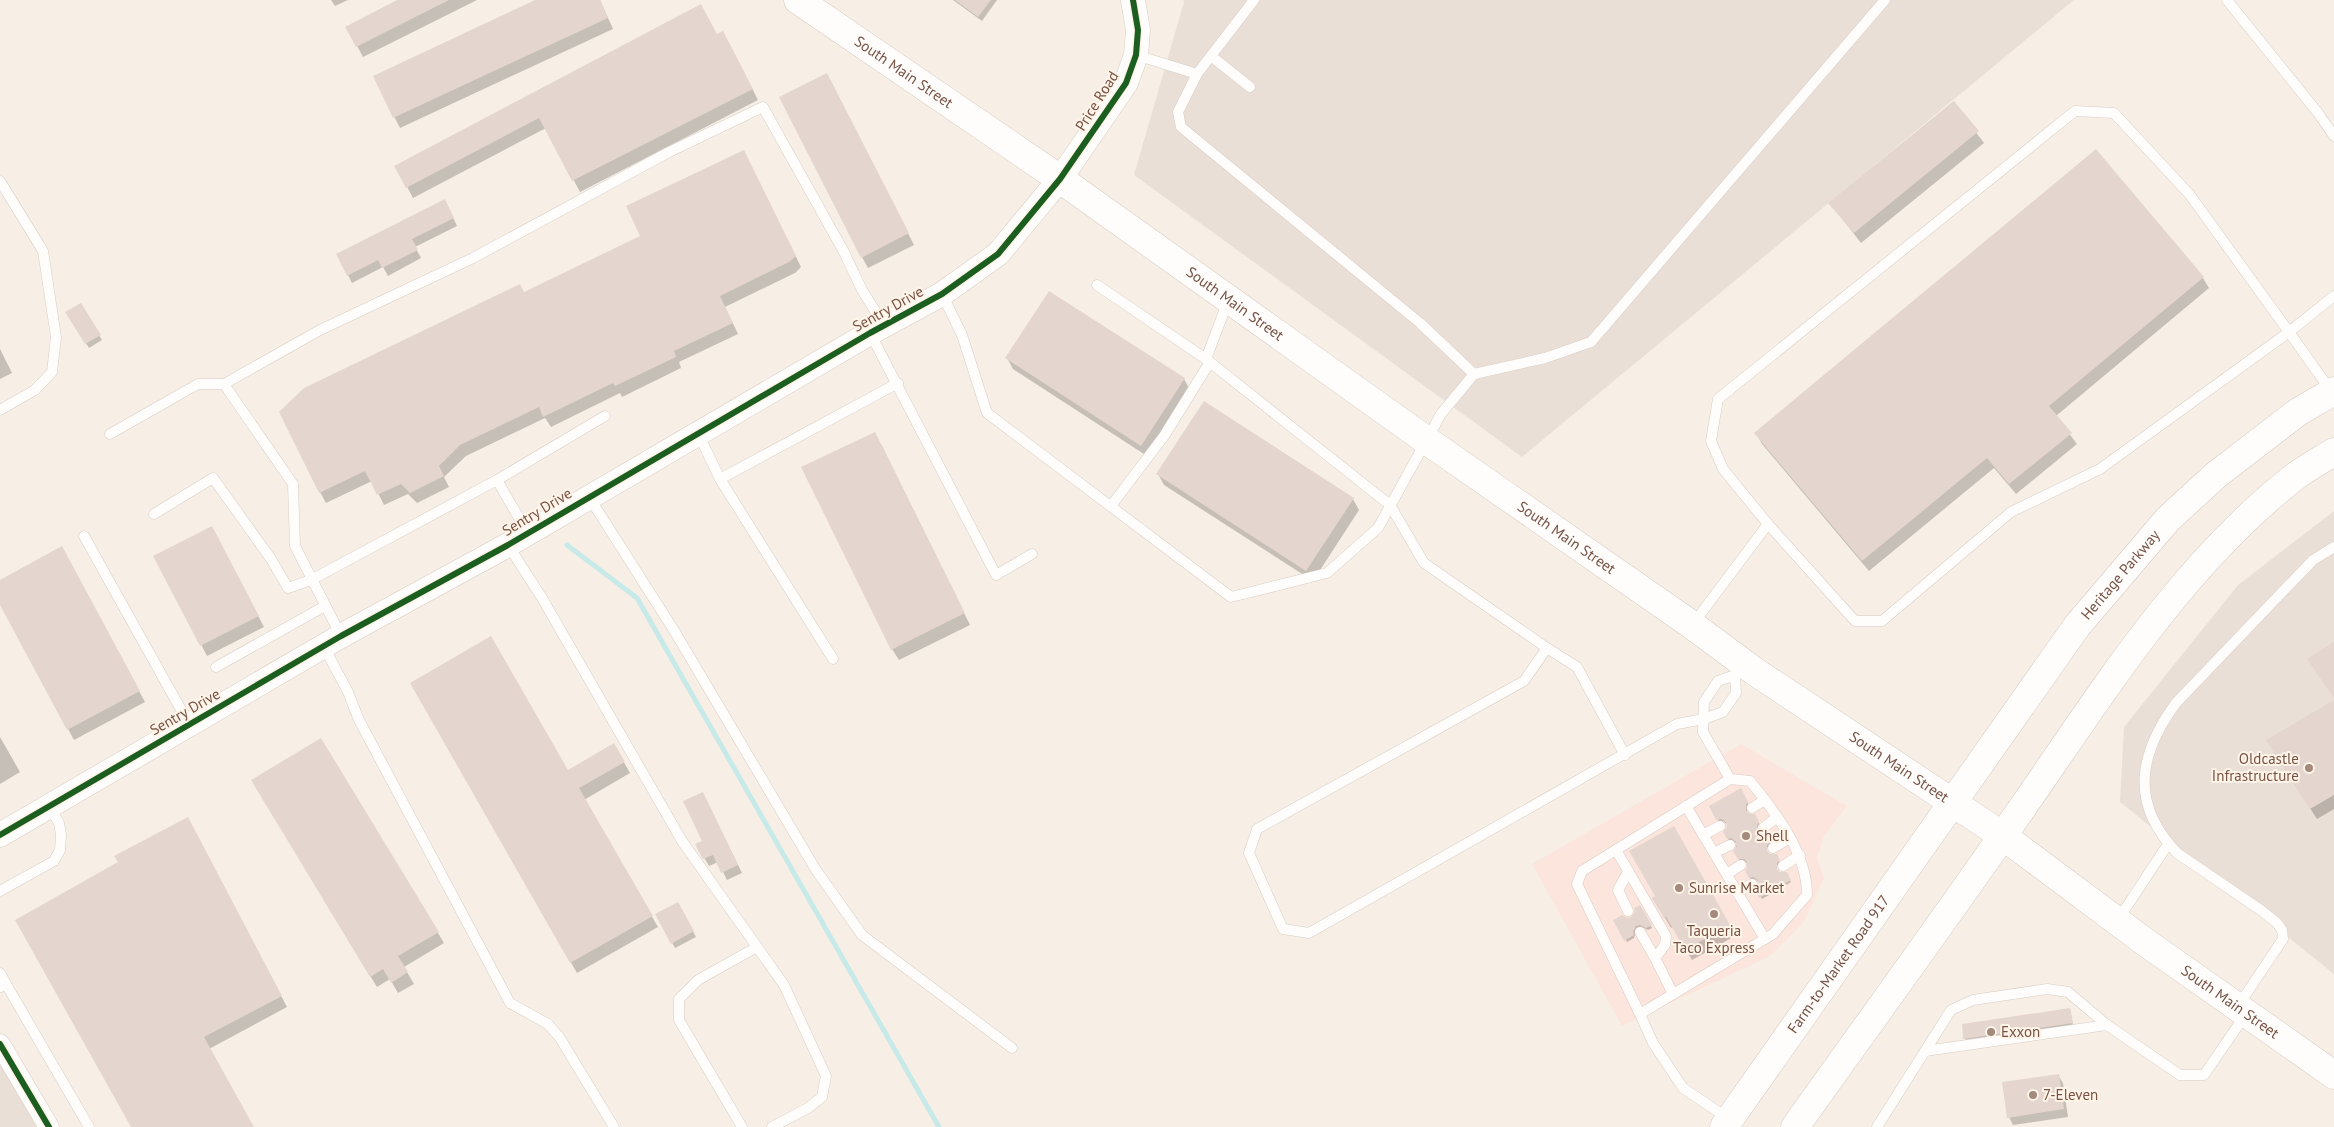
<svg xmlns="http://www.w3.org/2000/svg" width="2334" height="1127" viewBox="0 0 2334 1127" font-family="'PT Sans',sans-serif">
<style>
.commercial{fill:#fbe5dc}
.industrial{fill:#eadfd7}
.shadow{fill:#0003}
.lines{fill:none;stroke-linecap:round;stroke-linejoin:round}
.stream{stroke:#c7e9e8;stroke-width:5}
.building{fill:#e4d6ce}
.service-casing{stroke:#d8ccc5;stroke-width:11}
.minor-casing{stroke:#d8ccc5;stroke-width:21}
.tertiary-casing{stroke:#d8ccc5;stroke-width:25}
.secondary-casing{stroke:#d7cac3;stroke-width:29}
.service{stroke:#fefdfb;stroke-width:10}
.minor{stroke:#fefdfb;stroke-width:20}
.tertiary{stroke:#fefdfb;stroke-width:24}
.secondary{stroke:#fefdfb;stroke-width:28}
.cycleway-casing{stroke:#fff4e8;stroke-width:9}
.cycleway{stroke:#1b5e20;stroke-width:6}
.poi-dot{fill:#a4897d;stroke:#fff4e8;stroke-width:2}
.labels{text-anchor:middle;stroke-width:4;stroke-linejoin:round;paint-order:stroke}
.street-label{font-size:15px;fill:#775245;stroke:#fff4e8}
.poi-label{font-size:15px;fill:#775245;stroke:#fff4e8;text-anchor:start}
</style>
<rect width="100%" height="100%" fill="#f7efe6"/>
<path class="commercial" d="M 1741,744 L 1847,806 L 1824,836 L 1817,858 L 1824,878 L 1804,922 L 1770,956 L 1622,1026 L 1532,864 Z"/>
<g class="industrial">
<path d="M 1183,0 L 2074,0 L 1522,457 L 1134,175 L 1184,2 Z"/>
<path d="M 2334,511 L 2334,974 L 2120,802 L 2124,727 L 2238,585 Z"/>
<path d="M 0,1044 L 44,1127 L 0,1127 Z"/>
</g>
<g class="shadow">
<path d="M 331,0 L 348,0 L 335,6 Z"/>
<path d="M 400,0 L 477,0 L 363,57 L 347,27 Z"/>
<path d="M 538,0 L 600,0 L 613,29 L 400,128 L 374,77 Z"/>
<path d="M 953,0 L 997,0 L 982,21 Z"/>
<path d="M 717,35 L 729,43 L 758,100 L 580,192 L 546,128 L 413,198 L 396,166 Z"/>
<path d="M 832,85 L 914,245 L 868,268 L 862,257 Z"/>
<path d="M 1953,102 L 1984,143 L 1861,243 L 1830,203 Z"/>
<path d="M 749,162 L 801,267 L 795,273 L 725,307 L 738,334 L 679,362 L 681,368 L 622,397 L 620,393 L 551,427 L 545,418 L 466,456 L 444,477 L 449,487 L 417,503 L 408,494 L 384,505 L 372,481 L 326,503 L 320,492 L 524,294 L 642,237 Z"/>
<path d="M 449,209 L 457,226 L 415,247 L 421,258 L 388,276 L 383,267 L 352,283 L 348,275 Z"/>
<path d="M 2203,278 L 2209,288 L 2056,416 L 2077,444 L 2016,494 L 1994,468 L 1869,571 L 1762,444 L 1756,433 Z"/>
<path d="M 80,304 L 102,340 L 89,348 L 67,313 Z"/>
<path d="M 0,349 L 12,373 L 0,379 Z"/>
<path d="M 1007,358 L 1184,379 L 1190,390 L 1147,456 L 1013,369 Z"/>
<path d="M 881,444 L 970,625 L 899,660 L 892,649 Z"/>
<path d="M 1158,474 L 1353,499 L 1359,510 L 1313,581 L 1164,485 Z"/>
<path d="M 217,538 L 264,627 L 207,656 L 155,556 Z"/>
<path d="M 68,559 L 145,702 L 74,740 L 0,603 L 0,581 Z"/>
<path d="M 411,683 L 567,771 L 614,745 L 630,773 L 584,800 L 658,927 L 577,973 Z"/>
<path d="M 2334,702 L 2334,809 L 2317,819 L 2274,752 Z"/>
<path d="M 0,737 L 20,772 L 0,784 Z"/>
<path d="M 321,740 L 444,943 L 404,967 L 414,984 L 398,993 L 390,979 L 377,987 L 252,781 Z"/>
<path d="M 1740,790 L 1749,805 L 1746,813 L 1754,815 L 1760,825 L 1757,828 L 1758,834 L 1765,835 L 1770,844 L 1767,848 L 1767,853 L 1770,855 L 1776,855 L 1780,863 L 1777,866 L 1777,871 L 1780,874 L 1786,873 L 1791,882 L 1762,899 L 1757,890 L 1760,885 L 1759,882 L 1755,879 L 1751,880 L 1746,871 L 1749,868 L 1748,863 L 1740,861 L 1735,851 L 1737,843 L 1729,841 L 1725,832 L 1728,827 L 1727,824 L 1723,821 L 1719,822 L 1711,807 Z"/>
<path d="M 707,802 L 742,873 L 727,880 L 718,862 L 709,866 L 697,845 L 704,841 Z"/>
<path d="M 1673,828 L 1735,936 L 1692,960 L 1673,927 L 1671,928 L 1654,899 L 1657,897 Z"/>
<path d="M 194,830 L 287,1007 L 209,1049 L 253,1127 L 133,1127 Z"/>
<path d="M 678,903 L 696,937 L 675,948 L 657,915 Z"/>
<path d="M 1639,906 L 1652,928 L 1648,930 L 1642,927 L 1637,928 L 1634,938 L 1627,942 L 1614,920 L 1632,918 Z"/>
<path d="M 2070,1009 L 2073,1025 L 1966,1040 L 1965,1038 Z"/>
<path d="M 2058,1075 L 2063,1083 L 2068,1117 L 2013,1125 L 2009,1117 Z"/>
</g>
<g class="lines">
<path class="stream" d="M 567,545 L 637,598 L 939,1127"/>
</g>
<g class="building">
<path d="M 397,0 L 449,0 L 356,47 L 345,27 Z"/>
<path d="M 535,0 L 600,0 L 608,18 L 393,118 L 373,76 Z"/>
<path d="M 955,0 L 991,0 L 978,17 Z"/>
<path d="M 701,4 L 717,34 L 723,31 L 753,89 L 572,181 L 539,118 L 406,188 L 394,166 Z"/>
<path d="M 827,73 L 909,233 L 861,258 L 779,97 Z"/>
<path d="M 1954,101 L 1979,131 L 1854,233 L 1828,203 Z"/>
<path d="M 2096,149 L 2204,277 L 2049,406 L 2072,433 L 2009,484 L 1987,458 L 1862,561 L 1754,433 Z"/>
<path d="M 744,150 L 796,256 L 789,262 L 720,296 L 733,323 L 674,351 L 676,357 L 615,386 L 613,383 L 543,417 L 539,407 L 460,445 L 439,466 L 444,476 L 410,493 L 401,484 L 377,495 L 365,471 L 319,493 L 279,412 L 304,388 L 520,284 L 524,292 L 640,236 L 626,206 Z"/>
<path d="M 445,199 L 454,218 L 412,239 L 418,250 L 382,268 L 378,260 L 347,276 L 336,254 Z"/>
<path d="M 1049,291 L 1185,378 L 1141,446 L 1005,358 Z"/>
<path d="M 81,303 L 101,335 L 85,344 L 65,312 Z"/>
<path d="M 1204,401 L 1354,498 L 1306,571 L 1156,474 Z"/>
<path d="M 875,432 L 965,613 L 891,650 L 801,467 Z"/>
<path d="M 212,526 L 259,616 L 200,646 L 153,556 Z"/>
<path d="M 62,546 L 140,691 L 67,730 L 0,605 L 0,580 Z"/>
<path d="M 491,636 L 568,770 L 614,743 L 625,762 L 579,788 L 653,916 L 570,963 L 410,683 Z"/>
<path d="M 2334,642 L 2334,698 L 2307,659 Z"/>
<path d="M 2334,700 L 2334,795 L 2310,809 L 2266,740 Z"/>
<path d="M 321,738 L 439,932 L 398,956 L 408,972 L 391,983 L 383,969 L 370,977 L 251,780 Z"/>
<path d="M 1741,788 L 1748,802 L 1746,805 L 1746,811 L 1749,814 L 1755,814 L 1759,822 L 1757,826 L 1757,832 L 1761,834 L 1766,834 L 1770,842 L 1767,845 L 1767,851 L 1770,854 L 1777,854 L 1780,860 L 1777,863 L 1777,869 L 1780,872 L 1787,872 L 1791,880 L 1759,898 L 1755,890 L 1759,885 L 1758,880 L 1753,877 L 1749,878 L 1745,871 L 1747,868 L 1747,862 L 1744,859 L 1738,859 L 1733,851 L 1737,846 L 1736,842 L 1731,838 L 1727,839 L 1723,832 L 1727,827 L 1726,822 L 1721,819 L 1716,820 L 1709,806 Z"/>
<path d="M 703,792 L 738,865 L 721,873 L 713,855 L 703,859 L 701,856 L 695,844 L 702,841 L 683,801 Z"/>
<path d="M 188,817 L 282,996 L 204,1037 L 254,1127 L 131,1127 L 15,920 L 118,862 L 114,856 Z"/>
<path d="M 1674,826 L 1730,925 L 1685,950 L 1666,917 L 1664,918 L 1652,898 L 1655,896 L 1629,851 Z"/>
<path d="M 678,902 L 694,931 L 671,944 L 655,914 Z"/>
<path d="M 1640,905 L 1652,925 L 1646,928 L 1640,925 L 1636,926 L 1633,932 L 1634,935 L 1624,941 L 1613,920 L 1622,915 L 1627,918 L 1631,917 L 1635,912 L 1634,908 Z"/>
<path d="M 2070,1008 L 2073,1023 L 1963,1039 L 1962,1024 Z"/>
<path d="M 2059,1074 L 2064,1109 L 2007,1118 L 2002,1082 Z"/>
</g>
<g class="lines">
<g class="service-casing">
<g id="service">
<path d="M 1254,0 L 1197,74 L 1178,112 L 1181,127 L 1420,323 L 1474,374"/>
<path d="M 2227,0 L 2318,113 L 2334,136"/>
<path d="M 1136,55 L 1197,74"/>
<path d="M 1211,56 L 1250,87"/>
<path d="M 0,181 L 43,251 L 56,337 L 52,372 L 35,390 L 0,410"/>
<path d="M 1097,285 L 1206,359"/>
<path d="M 942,294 L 962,335 L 987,413 L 1231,597 L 1327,573 L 1378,528 L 1441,414 L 1474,374 L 1545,358 L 1591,342 L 1885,0"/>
<path d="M 1228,301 L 1206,359 L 1390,505 L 1424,563 L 1547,648 L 1524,681 L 1257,829 L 1249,853 L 1283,929 L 1309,933 L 1677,724 L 1704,719 L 1723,712 L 1736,693 L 1735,675 L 1743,663"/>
<path d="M 870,333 L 996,575 L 1032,554"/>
<path d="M 698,433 L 720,479 L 833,659"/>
<path d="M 110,434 L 198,384 L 224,384"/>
<path d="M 720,479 L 898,383"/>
<path d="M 497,480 L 605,416"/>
<path d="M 589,497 L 675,632 L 816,870 L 862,935 L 1012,1048"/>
<path d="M 1111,506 L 1164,436 L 1210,362"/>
<path d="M 154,514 L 213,478 L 271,559 L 288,588 L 311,580 L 497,480 L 527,532"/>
<path d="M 1768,524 L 1723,469 L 1711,441 L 1718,399 L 2075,111 L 2114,113 L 2190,195 L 2289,332 L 2334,296"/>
<path d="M 84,536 L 189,724"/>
<path d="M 508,545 L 542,598 L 682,841 L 784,985 L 826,1076 L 822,1097 L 808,1108 L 772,1127"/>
<path d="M 1693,624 L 1768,524 L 1855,621 L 1882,621 L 2011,512 L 2100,469 L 2289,332 L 2331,391"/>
<path d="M 341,636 L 295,546 L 293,484 L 224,384 L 320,330 L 473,258 L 669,152 L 763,107 L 844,252 L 862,290 L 884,325"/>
<path d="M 324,647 L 348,692 L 359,720 L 510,1003 L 548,1024 L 560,1038 L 614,1127"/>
<path d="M 1547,648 L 1577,667 L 1625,755"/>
<path d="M 216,667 L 325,606"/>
<path d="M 1730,779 L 1703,732 L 1704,702 L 1718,681 L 1735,675"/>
<path d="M 1686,806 L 1765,939"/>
<path d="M 1752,808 L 1765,800"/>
<path d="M 1763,828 L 1776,818"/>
<path d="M 1703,835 L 1720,826"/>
<path d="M 1773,848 L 1790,838"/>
<path d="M 1616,850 L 1666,936 L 1665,945 L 1655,958 L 1673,994"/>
<path d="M 1714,853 L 1730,845"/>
<path d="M 1783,866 L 1800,855"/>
<path d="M 1727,874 L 1741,865"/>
<path d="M 0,891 L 54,861 L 60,850 L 61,835 L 59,823 L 49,806"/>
<path d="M 1737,892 L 1752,884"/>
<path d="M 1628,911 L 1618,890 L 1628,872"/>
<path d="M 2118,920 L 2168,844"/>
<path d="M 1640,932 L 1655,958"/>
<path d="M 0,973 L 6,984 L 1,987"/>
<path d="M 6,984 L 89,1127"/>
<path d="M 2238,1006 L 2283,939 L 2282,930 L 2277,923 L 2262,911 L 2177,853 C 2130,804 2138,755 2176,703 L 2313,560 L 2334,547"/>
<path d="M 1640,1014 L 1577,884 L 1582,871 L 1730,779 L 1750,781 C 1776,813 1807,853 1807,895 L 1773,934 L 1640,1014 L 1653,1043 L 1683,1088 L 1729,1119"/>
<path d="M 1925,1051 L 2107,1025"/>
<path d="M 742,1127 L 679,1020 L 679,999 L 698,980 L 757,947"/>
<path d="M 1877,1127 L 1951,1010 L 1973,1000 L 2047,989 L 2068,992 L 2107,1025 L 2180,1075 L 2204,1075 L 2246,1014"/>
</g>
</g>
<g class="minor-casing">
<path id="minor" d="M 0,1044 L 49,1127"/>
</g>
<g class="tertiary-casing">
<path id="tertiary" d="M 0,835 L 341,636 L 508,545 L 870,333 L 942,294 L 998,254 L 1060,179 L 1126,83 L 1136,55 L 1138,30 L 1133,0"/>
</g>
<g class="secondary-casing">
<g id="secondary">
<path id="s1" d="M 798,0 L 1060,179 L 1426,440 L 1692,625 L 1754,671 L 2003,836 L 2145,942 L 2334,1075"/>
<path id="s2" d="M 1724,1127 L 2077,626 L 2168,519 L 2216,475 L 2298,412 L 2334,391"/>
<path d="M 1795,1127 C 1869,1023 1945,919 2018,814 C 2101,695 2178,569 2293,478 C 2306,468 2321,460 2334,452"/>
</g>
</g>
<use href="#service" class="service"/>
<use href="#minor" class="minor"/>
<use href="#tertiary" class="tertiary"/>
<use href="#secondary" class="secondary"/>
<g class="cycleway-casing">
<g id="cycleway">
<path d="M 0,835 L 341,636 L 508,545 L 870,333 L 942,294 L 998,254 L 1060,179 L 1126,83 L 1136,55 L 1138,30 L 1133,0"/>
<path d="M 0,1044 L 49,1127"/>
</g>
</g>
<use href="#cycleway" class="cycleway"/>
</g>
<g class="poi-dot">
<circle cx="2309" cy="768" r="5"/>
<circle cx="1746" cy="836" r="5"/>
<circle cx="1679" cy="888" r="5"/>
<circle cx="1714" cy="914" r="5"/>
<circle cx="1991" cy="1032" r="5"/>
<circle cx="2033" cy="1095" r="5"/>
</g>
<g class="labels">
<g class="street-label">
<text dy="5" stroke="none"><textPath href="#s1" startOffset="128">South Main Street</textPath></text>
<text transform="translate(1097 101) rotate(-58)" y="5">Price Road</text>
<text dy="5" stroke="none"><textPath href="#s1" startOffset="532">South Main Street</textPath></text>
<text transform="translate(888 309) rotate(-29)" y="5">Sentry Drive</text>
<text transform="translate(537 512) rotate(-31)" y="5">Sentry Drive</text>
<text dy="5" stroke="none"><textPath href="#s1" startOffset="938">South Main Street</textPath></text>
<text dy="5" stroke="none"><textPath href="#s2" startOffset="680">Heritage Parkway</textPath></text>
<text transform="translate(185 712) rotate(-30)" y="5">Sentry Drive</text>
<text dy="5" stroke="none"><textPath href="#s1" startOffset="1342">South Main Street</textPath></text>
<text dy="5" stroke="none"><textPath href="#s2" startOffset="199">Farm-to-Market Road 917</textPath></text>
<text dy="5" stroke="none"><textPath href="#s1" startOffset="1748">South Main Street</textPath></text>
</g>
<g class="poi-label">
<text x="2299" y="764" text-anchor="end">Oldcastle<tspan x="2299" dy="17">Infrastructure</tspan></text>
<text x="1756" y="841">Shell</text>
<text x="1689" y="893">Sunrise Market</text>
<text x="1714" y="936" text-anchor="middle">Taqueria<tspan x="1714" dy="17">Taco Express</tspan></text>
<text x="2001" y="1037">Exxon</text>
<text x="2043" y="1100">7-Eleven</text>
</g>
</g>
</svg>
